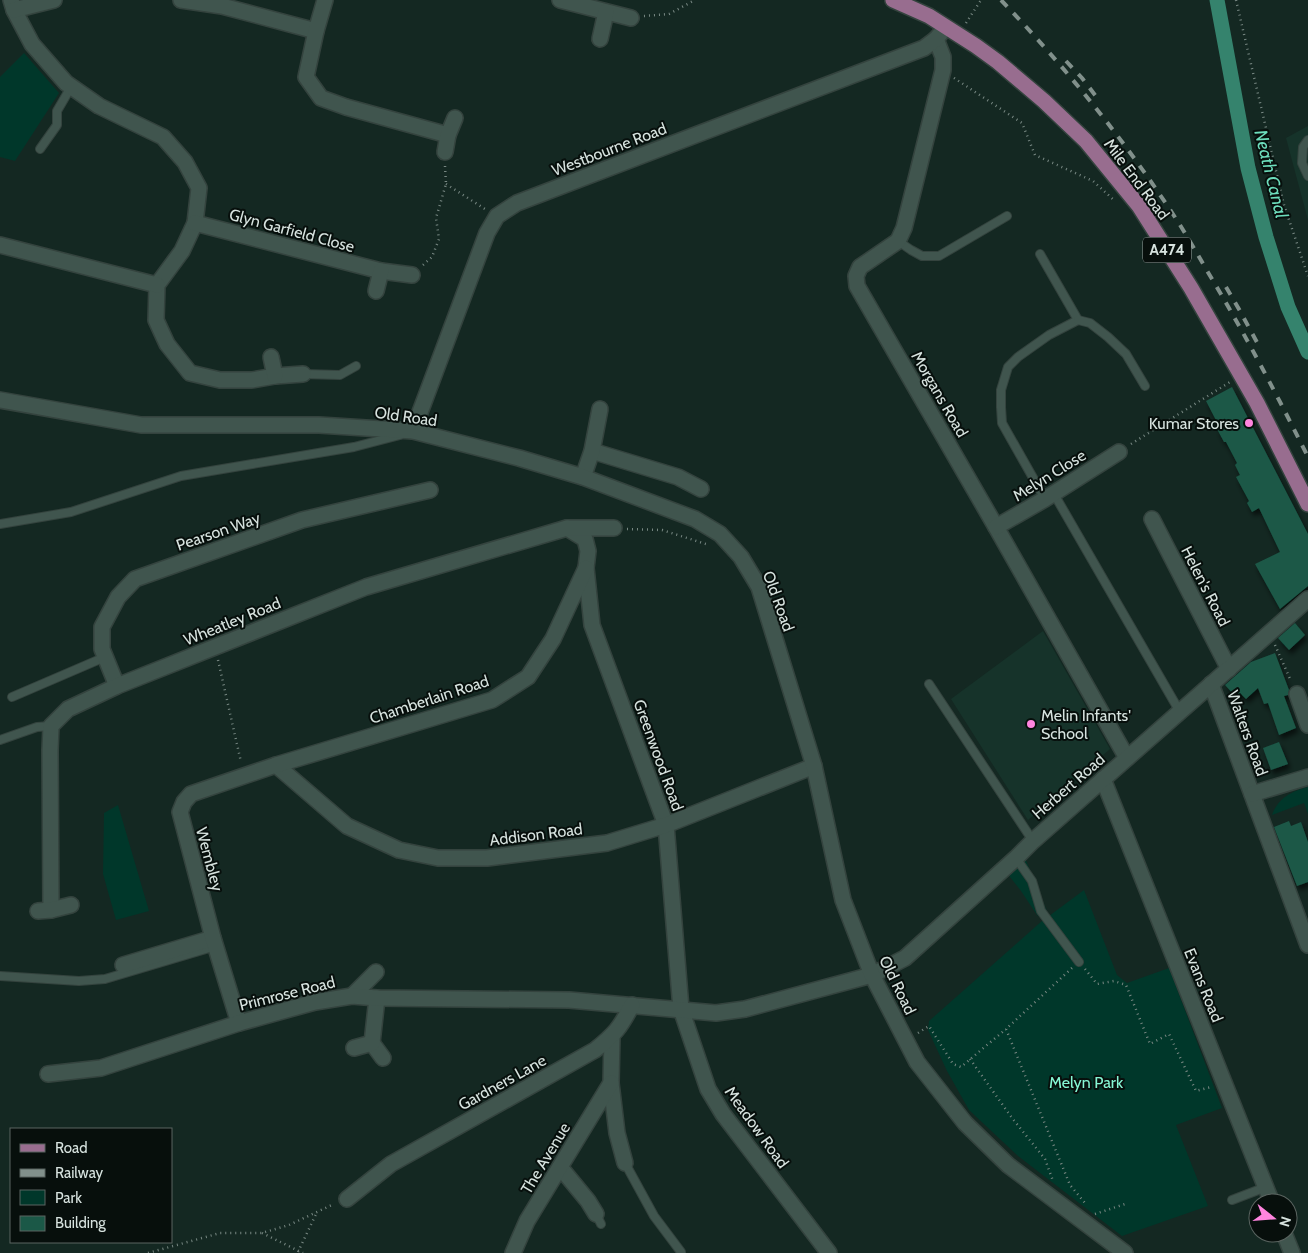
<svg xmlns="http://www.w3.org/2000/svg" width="1308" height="1253" viewBox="0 0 1308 1253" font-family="Cabin,sans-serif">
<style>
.built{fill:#16332a}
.green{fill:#00372a}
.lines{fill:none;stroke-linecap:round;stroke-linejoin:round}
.canal{stroke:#35836d;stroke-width:15}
.building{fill:#1b5847;filter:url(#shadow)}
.service-casing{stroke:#34433e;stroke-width:10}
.minor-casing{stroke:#34433e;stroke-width:18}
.tertiary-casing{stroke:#34433e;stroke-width:18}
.primary-casing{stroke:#34433e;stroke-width:18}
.path{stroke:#788883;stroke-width:2.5;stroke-dasharray:1 4;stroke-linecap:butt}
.service{stroke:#40554e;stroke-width:8}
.minor{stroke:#40554e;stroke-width:15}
.tertiary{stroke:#40554e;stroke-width:15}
.primary{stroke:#986d8f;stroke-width:15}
.rail{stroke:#81908b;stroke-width:4;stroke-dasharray:9 9;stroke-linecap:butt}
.poi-dot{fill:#ff85df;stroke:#070f0c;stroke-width:2}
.labels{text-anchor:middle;stroke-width:4;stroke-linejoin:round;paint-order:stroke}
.shield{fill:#070f0c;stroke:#99a3a0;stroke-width:1}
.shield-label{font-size:15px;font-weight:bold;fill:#d7e3df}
.street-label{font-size:16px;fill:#d7e3df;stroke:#070f0c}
.poi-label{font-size:16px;fill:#d7e3df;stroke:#070f0c;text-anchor:end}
.park-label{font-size:16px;fill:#86f6d4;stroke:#070f0c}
.water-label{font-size:18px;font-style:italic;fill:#6dddbc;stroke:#070f0c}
</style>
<defs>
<filter id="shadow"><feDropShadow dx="2.5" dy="4.5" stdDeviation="2.5" flood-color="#0009"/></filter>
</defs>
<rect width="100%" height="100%" fill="#142822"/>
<g class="built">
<path d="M 1308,126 L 1308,220 L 1286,138 Z"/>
<path d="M 1043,631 L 1110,749 L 1028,820 L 951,699 Z"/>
</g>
<g class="green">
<path d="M 24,53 L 59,93 L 15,161 L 0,157 L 0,77 Z"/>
<path d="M 1308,787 L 1308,814 L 1304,803 L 1272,815 C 1278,798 1292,791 1308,787 Z"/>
<path d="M 118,805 L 149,911 L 116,920 L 103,874 L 104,813 Z"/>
<path d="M 1025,858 L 1049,916 L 1084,890 L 1117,975 L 1127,983 L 1169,968 L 1222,1108 L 1176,1125 L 1208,1206 L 1122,1236 L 1018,1156 L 969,1110 L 947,1071 L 928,1030 L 929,1021 L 1043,920 L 1037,915 L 1021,891 L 1007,873 Z"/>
</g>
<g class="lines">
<path class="canal" d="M 1217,0 L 1248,168 L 1266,237 L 1288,307 L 1308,352"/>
</g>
<g class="building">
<path d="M 1232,387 L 1308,534 L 1308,586 L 1280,609 L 1255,564 L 1280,552 L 1259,508 L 1252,512 L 1247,503 L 1249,501 L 1236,477 L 1240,475 L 1235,465 L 1237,463 L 1226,442 L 1224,442 L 1217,429 L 1220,428 L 1206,401 Z"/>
<path d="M 1295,623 L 1305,635 L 1289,650 L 1278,638 Z"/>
<path d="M 1275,653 L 1289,690 L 1288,695 L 1284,696 L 1296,728 L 1279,735 L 1268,703 L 1264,704 L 1258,688 L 1246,699 L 1240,693 L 1236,697 L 1225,685 L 1251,662 Z"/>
<path d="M 1279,742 L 1288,764 L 1271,770 L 1263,748 Z"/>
<path d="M 1289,821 L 1291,826 L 1301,822 L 1308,842 L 1308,882 L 1297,886 L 1274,827 Z"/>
</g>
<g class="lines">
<g class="service-casing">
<g id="service">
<path d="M 1308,140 L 1303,147 L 1302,163 L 1308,176"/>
<path d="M 40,149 L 57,125 L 57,111 L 71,87"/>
<path d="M 898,241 L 911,250 L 922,256 L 939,256 L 1007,216"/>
<path d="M 1040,254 L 1078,320 L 1049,335 L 1018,357 L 1008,367 L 1001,390 L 1001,407 L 1002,423 L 1045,499"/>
<path d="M 1078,320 L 1090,323 L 1108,337 L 1126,354 L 1145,386"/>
<path d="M 303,374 L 340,375 L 356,366"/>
<path d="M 1054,494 L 1180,712"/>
<path d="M 0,524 L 71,512 L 181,476 L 354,447 L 400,435"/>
<path d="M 929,684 L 1033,841"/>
<path d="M 12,697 L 105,657"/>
<path d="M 0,740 L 37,727 L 51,726"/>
<path d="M 1016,858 L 1032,881 L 1041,911 L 1079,962"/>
<path d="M 0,976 L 79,981 L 105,979 L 216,946"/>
<path d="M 625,1163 L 654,1216 L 681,1252"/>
<path d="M 1232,1200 L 1266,1187"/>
<path d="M 596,1214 L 601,1224"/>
</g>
</g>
<g class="minor-casing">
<g id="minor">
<path d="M 11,0 L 14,10 L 32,44 L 66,83 L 99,106 L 163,137 L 185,162 L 199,188 L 195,223 L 182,251 L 157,285 L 156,320 L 167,344 L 190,373 L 220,380 L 252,380 L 275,376 L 303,374"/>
<path d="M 181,0 L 222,6 L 316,31"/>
<path d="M 325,0 L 316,31 L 306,77 L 321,98 L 346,107 L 448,135"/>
<path d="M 560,0 L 631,18"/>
<path d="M 14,10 L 54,0"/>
<path d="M 600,39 L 606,12"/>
<path d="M 936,39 L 943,57 L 943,70 L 904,228 L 898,241 L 860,267 L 856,276 L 857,286 L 996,527 L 1127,758"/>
<path d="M 445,152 L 448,135 L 455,118"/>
<path d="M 195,223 L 381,271 L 412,275"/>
<path d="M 0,245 L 157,285"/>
<path d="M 376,291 L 381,271"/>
<path d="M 271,357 L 275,376"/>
<path d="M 413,431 L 487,233 L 497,216 L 517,203 L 924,48 L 936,39 L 941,33"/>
<path d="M 592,451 L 678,477 L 701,489"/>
<path d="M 583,477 L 592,451 L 600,409"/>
<path d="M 1152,519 L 1229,669"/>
<path d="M 996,527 L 1045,499 L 1119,452"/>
<path d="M 567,528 L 585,539 L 588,551 L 586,568 L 592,625 L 666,825 L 681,1009 L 708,1089 L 723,1114 L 829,1253"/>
<path d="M 1211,684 L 1308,945"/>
<path d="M 117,686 L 102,649 L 102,627 L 118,597 L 135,579 L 302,520 L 430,490"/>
<path d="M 1297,694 L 1308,725"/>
<path d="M 276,765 L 347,826 L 399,850 L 438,858 L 487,858 L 607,843 L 666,825 L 814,766"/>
<path d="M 1103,779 L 1272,1203"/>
<path d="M 1252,794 L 1308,777"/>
<path d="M 51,910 L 50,750 L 51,726 L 68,709 L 117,686 L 366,587 L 567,528 L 614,528"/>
<path d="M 38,911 L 51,910 L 71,905"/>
<path d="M 123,965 L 213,938"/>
<path d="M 352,996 L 376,972"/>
<path d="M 239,1023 L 213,938 L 180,812 L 184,802 L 191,794 L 276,765 L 492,700 L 528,677 L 553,639 L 586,568"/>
<path d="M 612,1036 L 611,1083 L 617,1133 L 625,1163"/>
<path d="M 372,1043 L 383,1058"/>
<path d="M 354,1048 L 372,1043 L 377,998"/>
<path d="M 48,1074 L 101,1068 L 239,1023 L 315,1002 L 352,996 L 377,998 L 569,1000 L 716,1013 L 745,1009 L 872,975 L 905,958 L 1016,858 L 1033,841 L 1308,599"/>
<path d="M 560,1167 L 588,1201 L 596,1214"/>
<path d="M 347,1199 L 391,1164 L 595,1050 C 615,1034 620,1028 632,1005"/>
<path d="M 1284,1233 L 1292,1253"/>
<path d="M 513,1253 L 527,1221 L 611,1083"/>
</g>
</g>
<g class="tertiary-casing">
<path id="tertiary" d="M 0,400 L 141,425 L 319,425 L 413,431 L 519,458 L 583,477 L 695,519 L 720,534 L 741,557 L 759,587 L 814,766 L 843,900 L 872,975 L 917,1062 L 965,1123 L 1008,1165 L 1125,1253"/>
</g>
<g class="primary-casing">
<path id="primary" d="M 893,0 L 929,16 L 976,46 L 998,62 L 1044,101 L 1086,141 L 1139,206 L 1191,288 L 1257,403 L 1308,504"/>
</g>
<g class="path">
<path d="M 1236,0 L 1284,205 L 1308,276"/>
<path d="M 644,16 L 669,14 L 695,0"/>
<path d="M 966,23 L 981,0"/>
<path d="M 954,78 L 1022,123 L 1035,155 L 1093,181 L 1115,201"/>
<path d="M 446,184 L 485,209"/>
<path d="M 423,265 L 432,257 L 439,239 L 436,218 L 446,184 L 445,166"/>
<path d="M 1131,444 L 1230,382"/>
<path d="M 627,529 L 662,530 L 709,545"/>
<path d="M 1275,645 L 1291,681"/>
<path d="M 218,660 L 241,762"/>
<path d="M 1072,968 L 1006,1029 L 1070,1185 L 1085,1203"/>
<path d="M 1085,969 L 1097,984 L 1114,981 L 1126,985 L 1150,1044 L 1169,1034 L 1196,1091 L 1211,1087"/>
<path d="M 918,1033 L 929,1026 L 953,1064 L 961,1067 L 1006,1029"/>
<path d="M 970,1059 L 1012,1118 L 1045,1159 L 1053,1181"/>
<path d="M 1095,1214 L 1128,1203"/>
<path d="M 262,1233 L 303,1253"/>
<path d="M 298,1252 L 316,1214"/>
<path d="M 148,1253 L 220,1233 L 262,1233 L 289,1225 L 334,1204"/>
</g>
<use href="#service" class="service"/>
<use href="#minor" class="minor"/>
<use href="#tertiary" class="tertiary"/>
<use href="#primary" class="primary"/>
<g class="rail">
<path d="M 1001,0 C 1067,69 1128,144 1180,225 C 1190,241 1199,257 1209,274 C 1245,334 1277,395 1308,457"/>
<path d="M 1066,61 L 1082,78 L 1098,99"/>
<path d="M 1226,287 L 1240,311 L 1259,346"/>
</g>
</g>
<g class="poi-dot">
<circle cx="1249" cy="423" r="5"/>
<circle cx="1031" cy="724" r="5"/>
</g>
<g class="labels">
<rect class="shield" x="1143" y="237.5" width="48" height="25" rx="4"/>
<g class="shield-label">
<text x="1167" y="255">A474</text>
</g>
<g class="street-label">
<text transform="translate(609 149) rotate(-21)" y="6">Westbourne Road</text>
<text transform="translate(1137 179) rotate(53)" y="6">Mile End Road</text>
<text transform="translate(292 230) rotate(15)" y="6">Glyn Garfield Close</text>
<text transform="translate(940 394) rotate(60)" y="6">Morgans Road</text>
<text transform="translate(406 416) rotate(8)" y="6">Old Road</text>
<text transform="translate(1049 475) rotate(-32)" y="6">Melyn Close</text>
<text transform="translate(218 531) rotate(-19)" y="6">Pearson Way</text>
<text transform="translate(1206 586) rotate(63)" y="6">Helen's Road</text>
<text transform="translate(779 601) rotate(70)" y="6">Old Road</text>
<text transform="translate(232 621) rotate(-22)" y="6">Wheatley Road</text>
<text transform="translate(429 699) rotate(-18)" y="6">Chamberlain Road</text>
<text transform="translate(1248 733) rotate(70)" y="6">Walters Road</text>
<text transform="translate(659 755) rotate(70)" y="6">Greenwood Road</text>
<text transform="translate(1068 786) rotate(-41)" y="6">Herbert Road</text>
<text transform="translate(536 834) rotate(-7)" y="6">Addison Road</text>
<text transform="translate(210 859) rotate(75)" y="6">Wembley</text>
<text transform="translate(898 985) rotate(64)" y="6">Old Road</text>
<text transform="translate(1204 985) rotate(68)" y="6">Evans Road</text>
<text transform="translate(287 993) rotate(-14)" y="6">Primrose Road</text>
<text transform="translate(502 1082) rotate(-29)" y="6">Gardners Lane</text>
<text transform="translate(757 1127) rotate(54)" y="6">Meadow Road</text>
<text transform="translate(545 1158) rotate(-59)" y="6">The Avenue</text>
</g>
<g class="poi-label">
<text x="1239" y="429">Kumar Stores</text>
<text x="1041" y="721" text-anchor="start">Melin Infants'<tspan x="1041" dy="18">School</tspan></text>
</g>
<g class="park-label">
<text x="1086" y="1088">Melyn Park</text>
</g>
<g class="water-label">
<text transform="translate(1271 174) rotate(76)" y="6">Neath Canal</text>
</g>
</g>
<rect x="10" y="1128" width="162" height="115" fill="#070f0c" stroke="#5a6460"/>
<rect x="20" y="1144" width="25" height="8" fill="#986d8f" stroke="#5a6460"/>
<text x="55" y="1153" font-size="15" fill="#d7e3df">Road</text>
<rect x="20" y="1169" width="25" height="8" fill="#81908b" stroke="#5a6460"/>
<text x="55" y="1178" font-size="15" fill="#d7e3df">Railway</text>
<rect x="20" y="1190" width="25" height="15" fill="#00372a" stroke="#5a6460"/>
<text x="55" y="1203" font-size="15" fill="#d7e3df">Park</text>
<rect x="20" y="1216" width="25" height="15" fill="#1b5847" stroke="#5a6460"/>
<text x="55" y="1228" font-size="15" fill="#d7e3df">Building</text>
<g transform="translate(1273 1218) rotate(107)"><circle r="24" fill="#070f0c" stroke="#5a6460"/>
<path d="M0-4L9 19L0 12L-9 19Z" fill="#ff85df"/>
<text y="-8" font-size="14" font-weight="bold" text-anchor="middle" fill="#d7e3df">N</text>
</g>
</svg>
